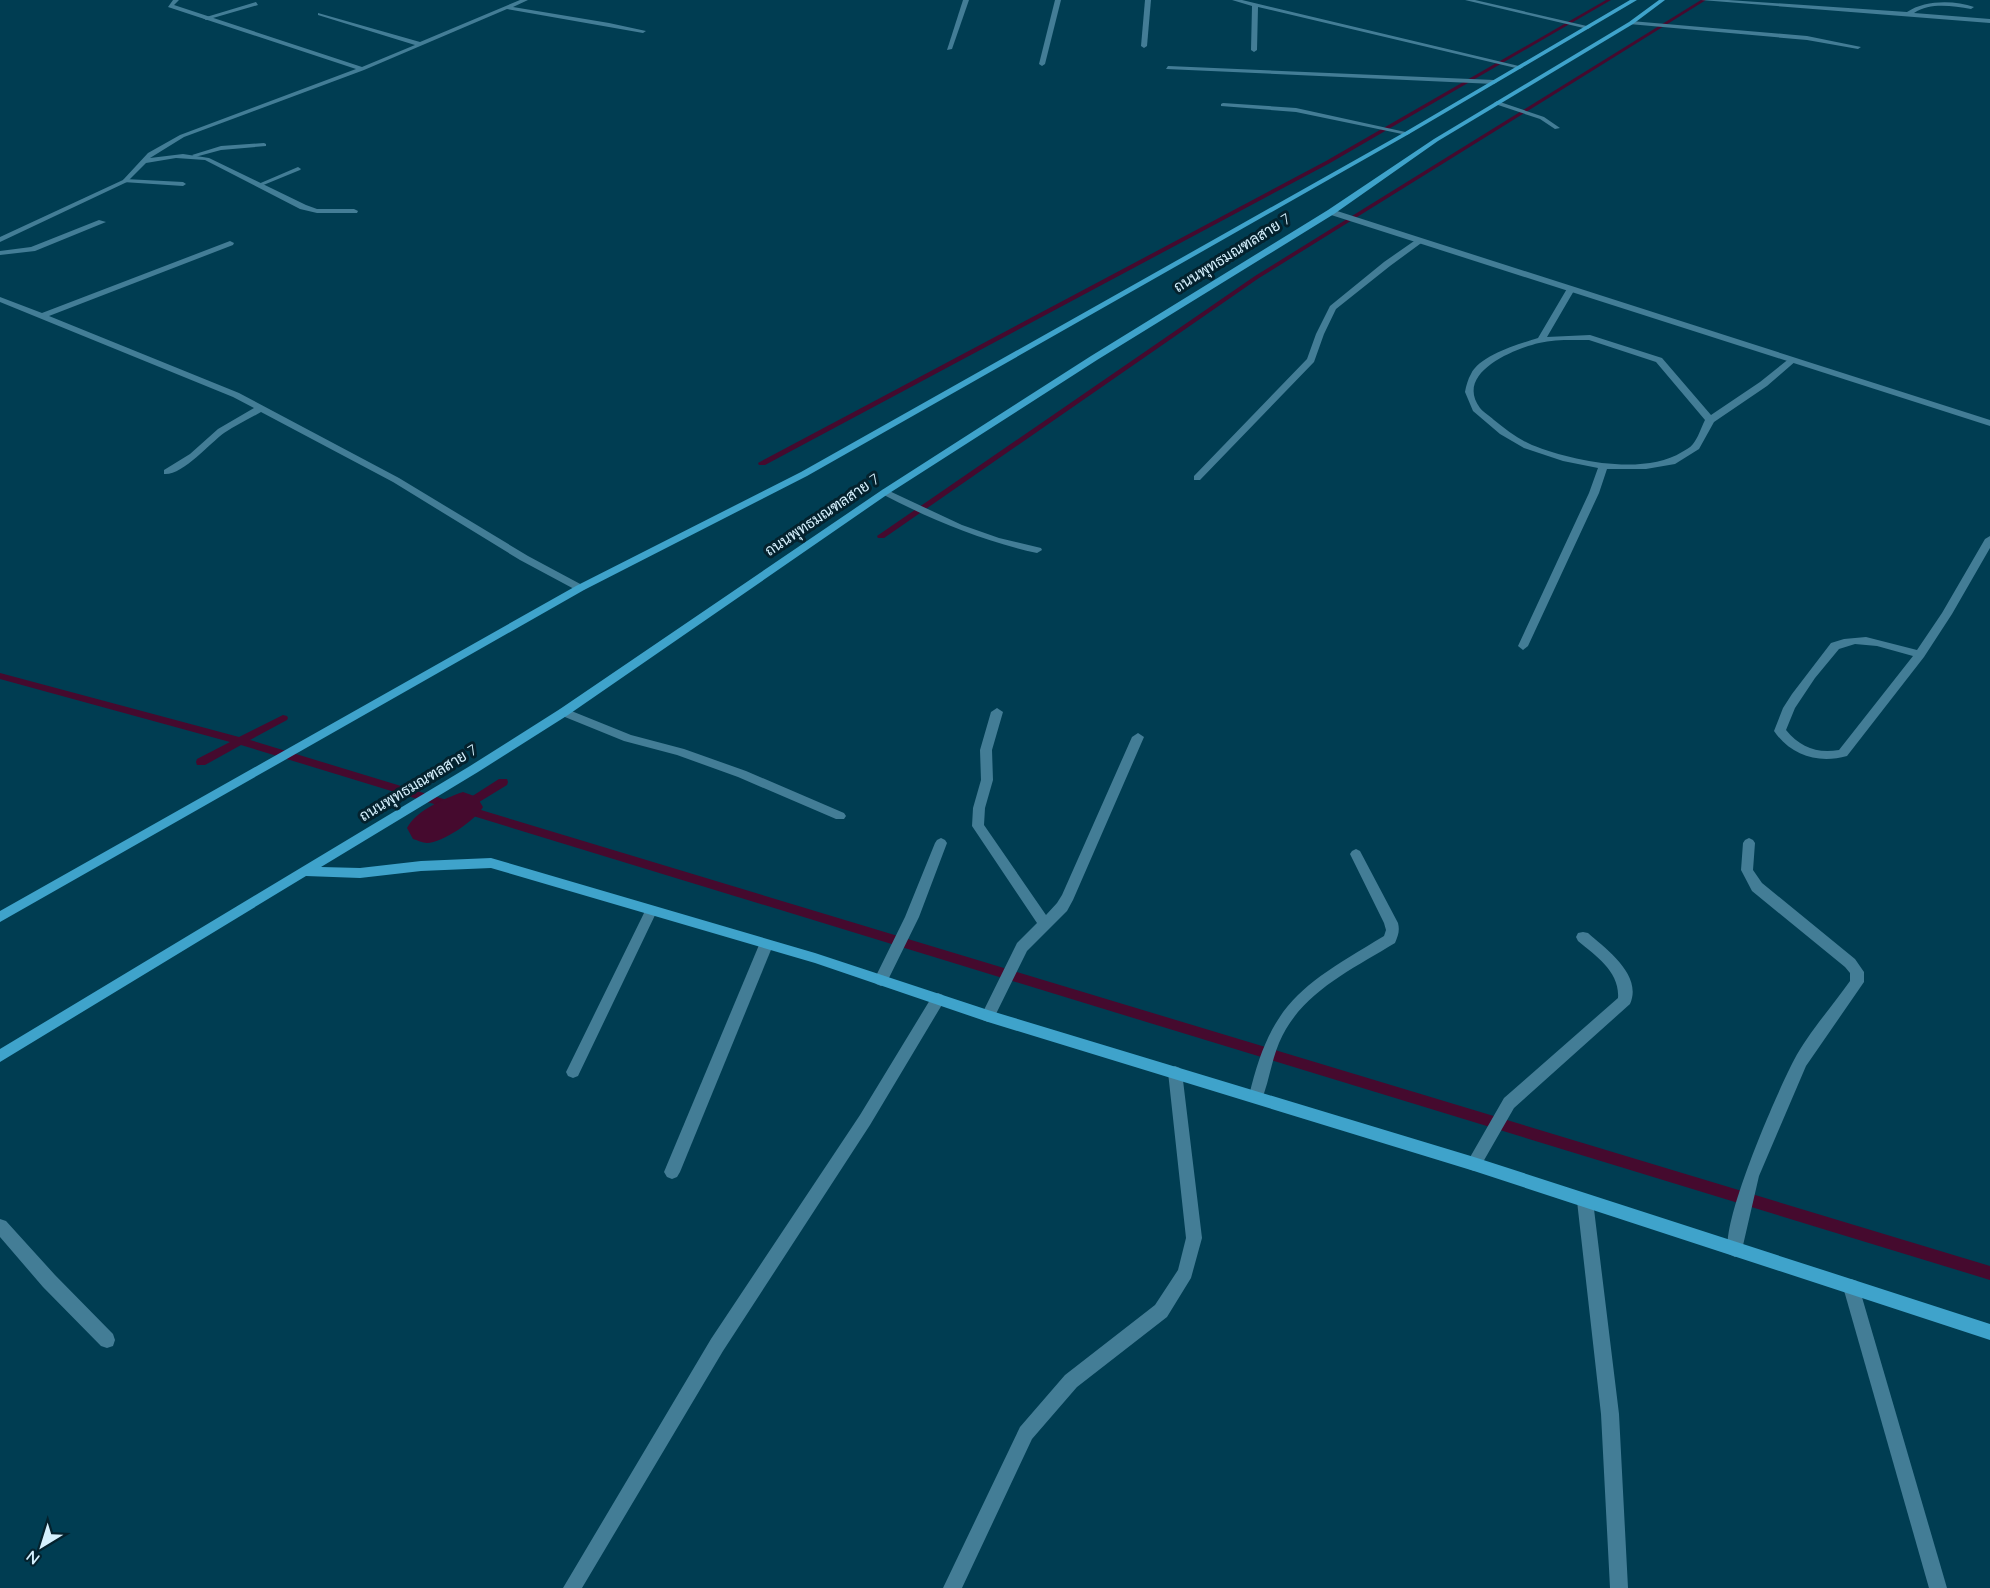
<svg xmlns="http://www.w3.org/2000/svg" width="1990" height="1588" viewBox="0 0 1990 1588" font-family="Quicksand,Sarabun,sans-serif">
<style>
.lines{fill:none;stroke-linecap:round;stroke-linejoin:round}
.stream{fill:#450a2e;fill-rule:evenodd}
.canal{fill:#450a2e;fill-rule:evenodd}
.lane{fill:#437d96;fill-rule:evenodd}
.street{fill:#437d96;fill-rule:evenodd}
.secondary{fill:#3fa3cb;fill-rule:evenodd}
.labels{text-anchor:middle;stroke-width:6;stroke-linejoin:round;paint-order:stroke}
.street-label{font-size:15px;fill:#d5f0fd;stroke:#04222e}
</style>
<rect width="100%" height="100%" fill="#003d52"/>
<g class="lines">
<g class="stream">
<path d="M 1606,0 L 1611,0 L 1330,163 L 765,465 L 759,465 L 758,463 L 1326,161 Z"/>
<path d="M 1701,0 L 1706,0 L 1259,278 L 884,538 L 878,538 L 877,536 L 1255,276 Z"/>
<path d="M 0,673 L 239,737 L 283,715 L 287,716 L 288,718 L 287,720 L 250,740 L 460,804 L 499,779 L 507,779 L 508,782 L 507,785 L 471,807 L 1990,1266 L 1990,1280 L 241,745 L 205,765 L 197,765 L 196,762 L 197,759 L 230,742 L 0,679 Z"/>
</g>
<path class="canal" d="M 463,792 L 477,797 L 483,807 C 476,820 442,843 427,843 C 423,843 417,840 413,839 L 407,828 C 417,810 443,799 463,792 Z"/>
<g class="lane">
<path d="M 1465,0 L 1475,0 L 1591,27 L 1588,29 Z"/>
<path d="M 1701,0 L 1728,0 L 1907,12 C 1925,0 1954,0 1974,7 L 1971,9 C 1952,6 1931,2 1914,13 L 1990,19 L 1990,23 Z"/>
<path d="M 256,2 L 258,5 L 206,20 L 203,18 Z"/>
<path d="M 264,143 L 266,144 L 266,146 L 221,150 L 195,157 L 192,155 L 221,146 Z"/>
<path d="M 298,167 L 301,169 L 300,170 L 261,186 L 256,185 Z"/>
<path d="M 125,179 L 183,182 L 186,184 L 183,186 L 123,182 L 123,180 Z"/>
<path d="M 99,220 L 106,222 L 35,251 L 0,255 L 0,251 L 31,247 Z"/>
<path d="M 1417,239 L 1424,241 L 1390,266 L 1336,309 L 1324,334 L 1314,362 L 1200,480 L 1194,480 L 1194,476 L 1307,359 L 1316,334 L 1330,306 L 1384,262 Z"/>
<path d="M 1568,287 L 1575,289 L 1547,337 L 1590,335 L 1662,358 L 1711,415 L 1760,382 L 1790,358 L 1797,360 L 1767,386 L 1714,422 L 1699,449 L 1675,464 L 1646,469 L 1607,469 L 1599,493 L 1528,646 L 1523,650 L 1518,646 L 1589,493 L 1598,468 L 1563,461 L 1524,448 L 1500,434 L 1473,411 L 1465,392 C 1466,386 1468,379 1471,374 C 1480,355 1519,344 1538,338 ZM 1589,340 L 1656,362 L 1705,420 C 1701,428 1698,438 1693,444 C 1690,448 1685,450 1682,452 C 1643,476 1572,461 1532,445 C 1518,439 1505,429 1494,420 C 1490,416 1483,412 1480,408 C 1454,373 1514,349 1539,343 C 1555,339 1573,340 1589,340 Z"/>
<path d="M 885,489 L 962,525 L 999,538 L 1041,548 L 1042,550 L 1037,553 C 982,541 932,520 882,494 L 882,490 Z"/>
<path d="M 1990,536 L 1990,548 L 1952,614 L 1924,657 L 1847,756 C 1819,764 1791,756 1774,731 L 1783,708 L 1792,694 L 1831,643 L 1844,639 L 1866,637 L 1917,650 L 1942,613 L 1985,539 ZM 1855,644 L 1877,646 L 1913,656 L 1839,750 C 1817,754 1800,747 1786,730 L 1795,708 L 1815,678 L 1839,649 Z"/>
<path d="M 564,708 L 631,735 L 684,749 L 746,771 L 844,813 L 846,816 L 844,819 L 836,819 L 738,777 L 677,755 L 624,741 L 560,715 L 558,712 L 560,709 Z"/>
<path d="M 941,838 L 945,840 L 947,843 L 919,917 L 886,984 L 881,986 L 876,984 L 874,980 L 905,917 L 935,843 L 937,840 Z"/>
<path d="M 651,906 L 656,907 L 657,911 L 578,1076 L 573,1078 L 568,1076 L 566,1072 L 568,1068 L 645,911 L 646,907 Z"/>
<path d="M 766,940 L 771,941 L 773,945 L 680,1172 L 677,1177 L 672,1179 L 667,1177 L 664,1172 L 759,945 L 761,941 Z"/>
<path d="M 1175,1066 L 1180,1068 L 1182,1072 L 1202,1238 L 1191,1278 L 1167,1317 L 1077,1387 L 1032,1439 L 962,1588 L 943,1588 L 1020,1427 L 1065,1375 L 1155,1305 L 1178,1270 L 1186,1238 L 1168,1072 L 1170,1068 Z"/>
<path d="M 0,1219 L 6,1221 L 55,1275 L 113,1334 L 115,1340 L 113,1346 L 107,1348 L 101,1346 L 43,1287 L 0,1237 Z"/>
</g>
<g class="street">
<path d="M 173,0 L 179,0 L 174,5 L 362,67 L 415,45 L 318,15 L 318,13 L 420,42 L 520,0 L 528,0 L 513,7 L 609,23 L 646,31 L 643,33 L 507,9 L 364,70 L 184,137 L 150,158 L 183,154 L 209,158 L 306,205 L 317,209 L 354,209 L 358,211 L 357,213 L 317,213 L 300,209 L 205,160 L 176,158 L 146,163 L 127,182 L 0,242 L 0,237 L 123,180 L 148,153 L 180,135 L 356,69 L 168,7 Z"/>
<path d="M 963,0 L 969,0 L 952,49 L 947,50 Z"/>
<path d="M 1055,0 L 1061,0 L 1045,64 L 1042,66 L 1039,64 Z"/>
<path d="M 1145,0 L 1151,0 L 1147,46 L 1144,48 L 1141,46 Z"/>
<path d="M 1232,0 L 1242,0 L 1523,67 L 1520,69 L 1258,7 L 1257,50 L 1254,52 L 1251,50 L 1252,6 Z"/>
<path d="M 1631,21 L 1807,36 L 1861,47 L 1858,49 L 1807,40 L 1629,24 Z"/>
<path d="M 1168,66 L 1494,80 L 1497,82 L 1494,84 L 1166,69 Z"/>
<path d="M 1497,101 L 1544,117 L 1560,128 L 1555,129 L 1540,119 L 1495,104 L 1494,103 Z"/>
<path d="M 1223,103 L 1296,108 L 1410,133 L 1407,135 L 1296,112 L 1221,106 L 1221,104 Z"/>
<path d="M 1328,210 L 1334,210 L 1990,420 L 1990,426 L 1328,214 Z"/>
<path d="M 230,241 L 234,243 L 233,245 L 49,316 L 239,393 L 399,478 L 528,556 L 584,586 L 585,588 L 584,590 L 576,590 L 520,560 L 393,482 L 261,412 C 249,419 236,425 224,433 C 210,443 182,476 164,474 L 164,470 L 190,454 L 218,429 L 254,408 L 233,397 L 0,302 L 0,297 L 42,313 Z"/>
<path d="M 997,708 L 1003,712 L 992,750 L 993,780 L 985,808 L 984,825 L 1046,915 L 1057,903 L 1062,895 L 1132,737 L 1138,733 L 1144,737 L 1073,900 L 1067,911 L 1027,951 L 993,1020 L 988,1022 L 983,1020 L 981,1016 L 1017,943 L 1037,923 L 972,826 L 973,808 L 981,780 L 980,750 L 991,712 Z"/>
<path d="M 1749,838 L 1753,840 L 1755,843 L 1753,870 L 1762,883 L 1855,959 L 1864,972 L 1864,982 L 1806,1066 L 1759,1176 L 1741,1254 L 1735,1257 L 1729,1254 C 1718,1227 1778,1090 1794,1060 C 1807,1035 1833,1005 1850,981 L 1850,973 L 1845,967 L 1752,891 L 1741,870 L 1743,843 L 1745,840 Z"/>
<path d="M 1356,849 L 1360,851 L 1398,923 C 1400,931 1398,936 1395,943 C 1351,970 1300,993 1279,1043 C 1271,1062 1269,1083 1261,1101 L 1256,1102 L 1251,1101 L 1249,1096 C 1271,1000 1305,984 1384,936 L 1386,930 L 1384,923 L 1350,854 L 1352,851 Z"/>
<path d="M 1583,932 L 1588,933 C 1606,949 1643,975 1630,1004 L 1514,1108 L 1479,1169 L 1474,1171 L 1469,1169 L 1466,1164 L 1469,1159 L 1504,1098 L 1618,998 C 1620,972 1596,956 1578,941 L 1576,937 L 1578,933 Z"/>
<path d="M 938,993 L 943,995 L 945,999 L 943,1003 L 870,1125 L 723,1351 L 582,1588 L 563,1588 L 711,1339 L 860,1115 L 933,995 Z"/>
<path d="M 1585,1194 L 1590,1196 L 1593,1201 L 1619,1414 L 1628,1588 L 1610,1588 L 1601,1414 L 1577,1201 L 1580,1196 Z"/>
<path d="M 1851,1279 L 1857,1281 L 1859,1287 L 1947,1588 L 1929,1588 L 1843,1287 L 1845,1281 Z"/>
</g>
<g class="secondary">
<path d="M 1630,0 L 1637,0 L 1409,134 L 807,476 L 584,590 L 0,922 L 0,911 L 576,586 L 801,472 L 1405,132 Z"/>
<path d="M 1659,0 L 1665,0 L 1633,24 L 1438,141 L 1334,214 L 1097,360 L 888,494 L 568,715 L 478,772 L 321,867 L 360,868 L 421,861 L 491,858 L 815,953 L 988,1010 L 1474,1157 L 1990,1324 L 1990,1340 L 1474,1171 L 988,1022 L 815,963 L 491,868 L 421,871 L 360,878 L 306,876 L 0,1062 L 0,1049 L 470,766 L 560,709 L 882,490 L 1091,356 L 1328,210 L 1434,139 L 1629,22 Z"/>
</g>
</g>
<g class="labels">
<g class="street-label">
<text transform="translate(1232 253) rotate(-32)" y="5">ถนนพุทธมณฑลสาย 7</text>
<text transform="translate(822 515) rotate(-34)" y="5">ถนนพุทธมณฑลสาย 7</text>
<text transform="translate(418 783) rotate(-31)" y="5">ถนนพุทธมณฑลสาย 7</text>
</g>
</g>
<g transform="translate(42 1546) rotate(218)" stroke="#04222e" stroke-width="4.5" paint-order="stroke">
<path d="M0-4.5L10 22L0 15L-10 22Z" fill="#d5f0fd"/>
<text y="-9" font-size="16" font-weight="bold" text-anchor="middle" fill="#d5f0fd">N</text>
</g>
</svg>
